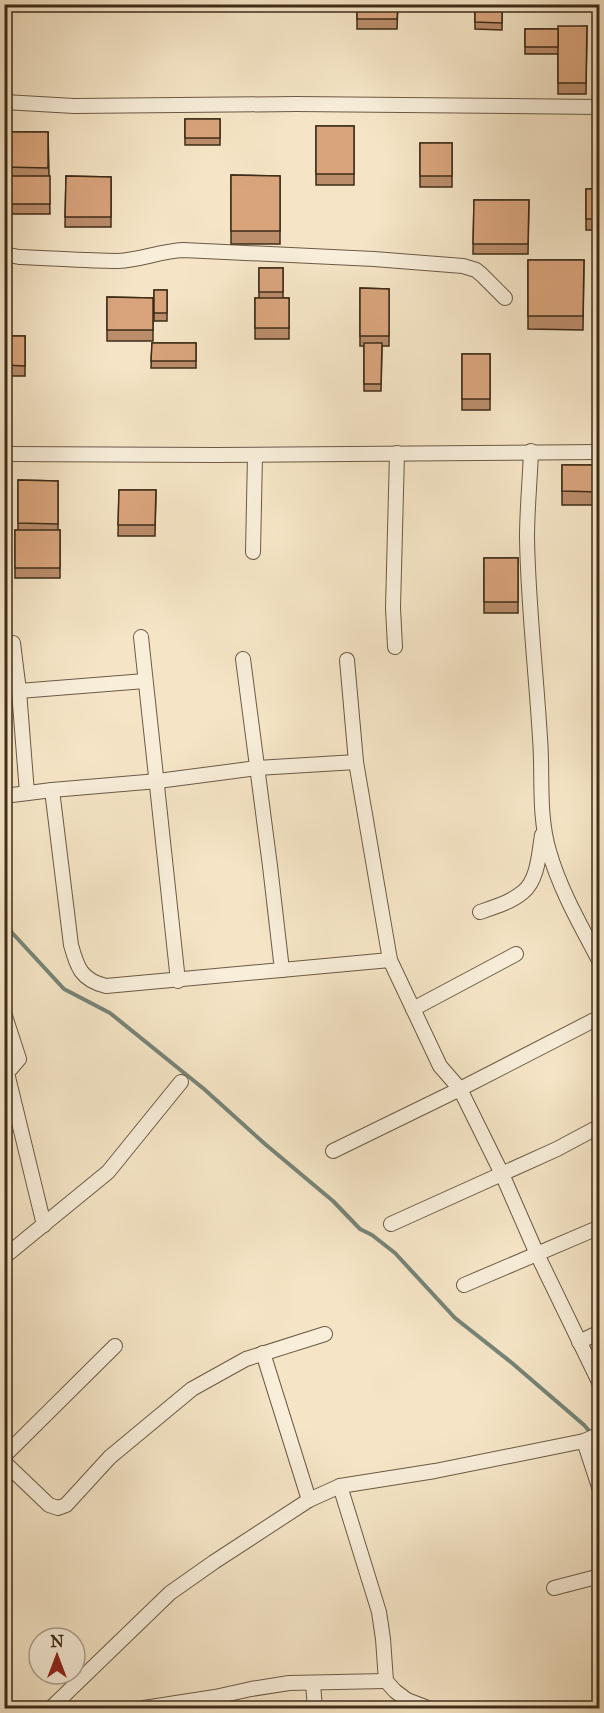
<svg xmlns="http://www.w3.org/2000/svg" width="604" height="1713" viewBox="0 0 604 1713" font-family="'IM FELL Great Primer',serif">
<style>
.lines{fill:none;stroke-linecap:round;stroke-linejoin:round}
.stream{stroke:#768478;stroke-width:4}
.street-casing{stroke:#6c5a44;stroke-width:16}
.street{stroke:#f8eeda;stroke-width:14}
.wall{fill:#bb8d6b;stroke:#3e2c18;stroke-width:1.5}
.building{fill:#d9a47c;stroke:#3e2c18;stroke-width:1.5}
</style>
<rect width="100%" height="100%" fill="#f5e5c6"/>
<filter id="stains"><feTurbulence type="fractalNoise" baseFrequency=".00333" numOctaves="4"/><feColorMatrix values="0 0 0 0 .2 0 0 0 0 .09 0 0 0 0 .02 0 0 0 .5 -.17"/></filter>
<radialGradient id="worn" r=".72"><stop offset=".6" stop-color="#630" stop-opacity="0"/><stop offset="1" stop-color="#630" stop-opacity=".3"/></radialGradient>
<g class="lines">
<path class="stream" d="M 4,924 L 64,989 L 110,1013 L 204,1089 L 265,1144 L 333,1201 L 360,1229 L 372,1235 L 395,1253 L 455,1318 L 512,1363 L 584,1425 L 591,1433"/>
<g class="street-casing">
<g id="street">
<path d="M 4,102 L 74,106 L 296,104 L 600,107"/>
<path d="M 4,254 L 19,257 C 52,258 85,261 118,261 C 141,260 161,251 183,250 L 374,259 L 463,266 L 476,270 L 482,275 L 505,298"/>
<path d="M 531,451 C 530,480 527,509 527,538 C 528,604 536,671 540,738 C 543,775 538,814 549,851 C 560,890 581,926 600,962"/>
<path d="M 4,454 L 215,455 L 600,452"/>
<path d="M 253,552 L 255,455"/>
<path d="M 141,637 L 178,981"/>
<path d="M 13,643 L 19,691 L 27,793"/>
<path d="M 395,647 L 393,608 L 397,453"/>
<path d="M 243,659 L 270,866 L 282,970"/>
<path d="M 347,660 L 356,762 L 390,960 L 440,1066 L 460,1089 L 502,1174 L 537,1254 L 600,1384"/>
<path d="M 19,691 L 145,681"/>
<path d="M 52,790 L 71,945 C 77,967 81,980 106,986 L 390,960"/>
<path d="M 4,796 L 52,790 L 158,781 L 257,768 L 356,762"/>
<path d="M 480,912 C 495,907 511,902 523,892 C 538,880 539,853 542,835"/>
<path d="M 413,1009 L 516,954"/>
<path d="M 4,1013 L 19,1059 L 7,1073 L 44,1225"/>
<path d="M 333,1151 L 460,1089 L 600,1017"/>
<path d="M 391,1224 L 557,1149 L 600,1126"/>
<path d="M 4,1257 L 108,1172 L 181,1082"/>
<path d="M 464,1285 L 600,1227"/>
<path d="M 579,1342 L 600,1332"/>
<path d="M 263,1353 L 309,1500"/>
<path d="M 584,1441 L 600,1490"/>
<path d="M 4,1456 L 115,1346"/>
<path d="M 4,1462 L 49,1505 L 58,1508 L 66,1505 L 110,1457 L 192,1389 L 246,1359 L 325,1334"/>
<path d="M 340,1486 L 379,1612 L 383,1639 L 386,1681 L 395,1691 L 407,1700 L 428,1708"/>
<path d="M 554,1588 L 600,1576"/>
<path d="M 313,1684 L 315,1708"/>
<path d="M 51,1708 L 170,1593 L 214,1562 L 309,1500 L 340,1486 L 435,1471 L 584,1441 L 600,1434"/>
<path d="M 144,1708 L 215,1697 L 251,1689 L 289,1683 L 386,1681"/>
</g>
</g>
<use href="#street" class="street"/>
</g>
<g class="wall">
<rect x="206" y="4" width="37" height="5"/>
<path d="M 357,4 L 398,4 L 397,29 L 357,29 Z"/>
<path d="M 475,4 L 502,4 L 502,30 L 475,29 Z"/>
<path d="M 587,26 L 586,94 L 558,94 L 558,54 L 525,54 L 525,29 L 558,29 Z"/>
<rect x="185" y="119" width="35" height="26"/>
<rect x="316" y="126" width="38" height="59"/>
<path d="M 4,132 L 48,132 L 50,214 L 10,214 L 10,178 L 4,178 Z"/>
<rect x="420" y="143" width="32" height="44"/>
<path d="M 231,175 L 280,176 L 280,244 L 231,244 Z"/>
<path d="M 66,176 L 111,177 L 111,227 L 65,227 Z"/>
<rect x="586" y="189" width="14" height="41"/>
<path d="M 474,200 L 529,200 L 528,254 L 473,254 Z"/>
<path d="M 528,260 L 584,260 L 583,330 L 528,329 Z"/>
<path d="M 259,268 L 283,268 L 283,298 L 289,298 L 289,339 L 255,339 L 255,298 L 259,298 Z"/>
<path d="M 360,288 L 389,289 L 389,346 L 382,346 L 381,391 L 364,391 L 364,346 L 360,346 Z"/>
<rect x="154" y="290" width="13" height="31"/>
<path d="M 107,297 L 153,298 L 153,341 L 107,341 Z"/>
<rect x="4" y="336" width="21" height="40"/>
<path d="M 152,343 L 196,343 L 196,368 L 151,368 Z"/>
<rect x="462" y="354" width="28" height="56"/>
<rect x="562" y="465" width="38" height="40"/>
<path d="M 18,480 L 58,481 L 58,530 L 60,530 L 60,578 L 15,578 L 15,530 L 18,530 Z"/>
<path d="M 119,490 L 156,490 L 155,536 L 118,536 Z"/>
<rect x="484" y="558" width="34" height="55"/>
</g>
<g class="building">
<path d="M 357,4 L 398,4 L 397,19 L 357,19 Z"/>
<path d="M 475,4 L 502,4 L 502,23 L 475,22 Z"/>
<path d="M 558,26 L 587,26 L 586,83 L 558,83 Z"/>
<rect x="525" y="29" width="33" height="18"/>
<rect x="185" y="119" width="35" height="19"/>
<rect x="316" y="126" width="38" height="48"/>
<path d="M 4,132 L 48,132 L 48,168 L 4,167 Z"/>
<rect x="420" y="143" width="32" height="33"/>
<path d="M 231,175 L 280,176 L 280,231 L 231,231 Z"/>
<rect x="10" y="176" width="40" height="28"/>
<path d="M 66,176 L 111,177 L 111,217 L 65,217 Z"/>
<rect x="586" y="189" width="14" height="30"/>
<path d="M 474,200 L 529,200 L 528,244 L 473,244 Z"/>
<path d="M 528,260 L 584,260 L 583,316 L 528,316 Z"/>
<rect x="259" y="268" width="24" height="24"/>
<path d="M 360,288 L 389,289 L 389,336 L 360,336 Z"/>
<rect x="154" y="290" width="13" height="23"/>
<path d="M 107,297 L 153,298 L 153,330 L 107,330 Z"/>
<rect x="255" y="298" width="34" height="30"/>
<path d="M 4,336 L 25,336 L 25,366 L 4,365 Z"/>
<path d="M 152,343 L 196,343 L 196,361 L 151,361 Z"/>
<path d="M 364,343 L 382,343 L 381,384 L 364,384 Z"/>
<rect x="462" y="354" width="28" height="45"/>
<path d="M 562,465 L 600,465 L 600,492 L 562,491 Z"/>
<path d="M 18,480 L 58,481 L 58,524 L 18,523 Z"/>
<path d="M 119,490 L 156,490 L 155,525 L 118,525 Z"/>
<rect x="15" y="530" width="45" height="38"/>
<rect x="484" y="558" width="34" height="44"/>
</g>
<rect width="604" height="1713" fill="none" stroke="#f5e5c6" stroke-width="24"/>
<rect x="6" y="6" width="592" height="1701" fill="none" stroke="#3e2c18" stroke-width="3"/>
<rect x="12" y="12" width="580" height="1689" fill="none" stroke="#3e2c18" stroke-width="1.5"/>
<g transform="translate(57 1656)"><circle r="28" fill="#f8eeda" stroke="#aea08c" stroke-width="1.5"/>
<path d="M0-4.5L10 22L0 15L-10 22Z" fill="#8f2418"/>
<text y="-9" font-size="16" font-weight="bold" text-anchor="middle" fill="#3e2c18">N</text>
</g>
<rect width="100%" height="100%" filter="url(#stains)"/>
<rect width="100%" height="100%" fill="url(#worn)"/>
</svg>
